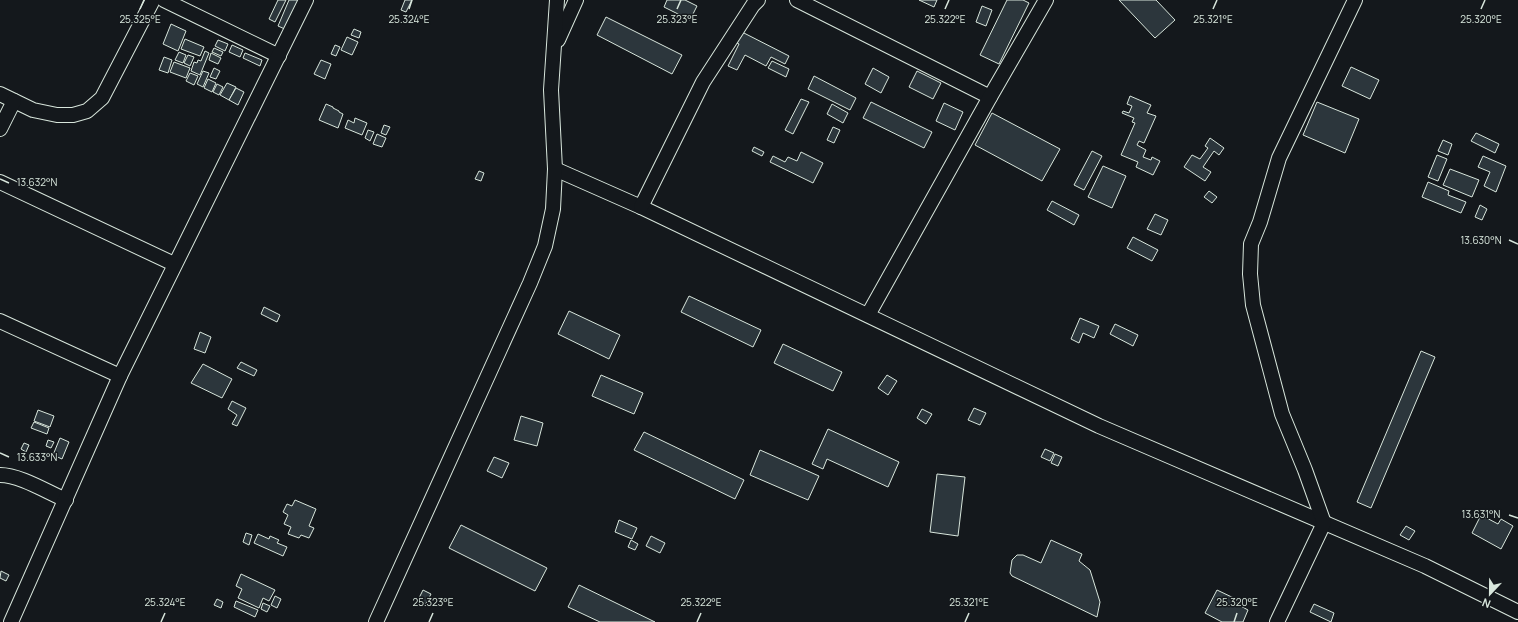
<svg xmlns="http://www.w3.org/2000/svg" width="1518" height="622" viewBox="0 0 1518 622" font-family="Manrope,sans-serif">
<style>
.building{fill:#2c363c;stroke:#d8e6dc}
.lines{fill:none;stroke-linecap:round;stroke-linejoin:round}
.minor-casing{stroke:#d8e6dc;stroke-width:16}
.minor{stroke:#14181c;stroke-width:14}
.ticks{fill:none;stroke:#d8e6dc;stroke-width:1.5}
.ticks-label{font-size:10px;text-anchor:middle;fill:#d8e6dc;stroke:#14181c;stroke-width:3;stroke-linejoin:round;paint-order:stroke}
</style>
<rect width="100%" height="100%" fill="#14181c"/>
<g class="building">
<path d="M 278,0 L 286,0 L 275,22 L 269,19 Z"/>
<path d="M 289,0 L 300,0 L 287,30 L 278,26 Z"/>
<path d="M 405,0 L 412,0 L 406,12 L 401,10 Z"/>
<path d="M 667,0 L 685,0 L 697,6 L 690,20 L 664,7 Z"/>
<path d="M 919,0 L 937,0 L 934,7 Z"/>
<path d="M 1007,0 L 1023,0 L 1029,3 L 999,64 L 980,55 Z"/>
<path d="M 1119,0 L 1156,0 L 1175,20 L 1155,38 Z"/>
<path d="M 982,6 L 992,10 L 986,26 L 976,22 Z"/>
<path d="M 606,17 L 682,55 L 672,74 L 597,35 Z"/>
<path d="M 171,24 L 186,31 L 178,51 L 163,44 Z"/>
<path d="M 354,29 L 361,32 L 359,38 L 351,35 Z"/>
<path d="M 740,31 L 789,56 L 785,64 L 771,57 L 766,66 L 745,55 L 737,70 L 728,66 L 739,44 L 735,42 Z"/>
<path d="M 347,37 L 358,42 L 352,55 L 341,50 Z"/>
<path d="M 185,39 L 204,47 L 200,56 L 181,49 Z"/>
<path d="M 218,40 L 228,44 L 225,51 L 215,46 Z"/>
<path d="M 232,45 L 243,50 L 240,57 L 229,52 Z"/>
<path d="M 335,45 L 340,47 L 336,56 L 331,54 Z"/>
<path d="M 214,48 L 223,52 L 221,56 L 212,52 Z"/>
<path d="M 205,51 L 209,53 L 200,75 L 191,71 L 194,62 L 197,63 L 198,60 L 201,61 Z"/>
<path d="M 179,52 L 186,55 L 183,63 L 175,60 Z"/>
<path d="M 211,53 L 221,58 L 218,64 L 209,60 Z"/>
<path d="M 245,53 L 262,60 L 260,66 L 243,58 Z"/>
<path d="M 188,55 L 194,57 L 190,66 L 184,63 Z"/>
<path d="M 164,57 L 172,60 L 168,73 L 159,70 Z"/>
<path d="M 321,60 L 331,64 L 325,79 L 314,74 Z"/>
<path d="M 772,61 L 789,69 L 786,77 L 768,68 Z"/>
<path d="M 174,62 L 190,68 L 186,78 L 170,72 Z"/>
<path d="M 1351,67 L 1379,80 L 1370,99 L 1342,86 Z"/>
<path d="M 214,68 L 220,71 L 216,79 L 210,77 Z"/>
<path d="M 873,68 L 889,77 L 881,93 L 865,84 Z"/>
<path d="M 203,71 L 209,73 L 203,87 L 197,84 Z"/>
<path d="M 917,71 L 941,83 L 933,99 L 909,87 Z"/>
<path d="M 190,73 L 198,76 L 194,85 L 186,81 Z"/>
<path d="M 814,76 L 856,98 L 850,110 L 808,89 Z"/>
<path d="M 208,79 L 216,83 L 212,92 L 204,88 Z"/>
<path d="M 227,83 L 236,87 L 229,100 L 220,95 Z"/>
<path d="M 217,84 L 223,87 L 219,95 L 213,92 Z"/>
<path d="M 236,88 L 244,92 L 238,105 L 229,100 Z"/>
<path d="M 1130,96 L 1151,105 L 1147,113 L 1156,116 L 1144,143 L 1139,141 L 1137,145 L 1146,150 L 1143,157 L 1151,160 L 1152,157 L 1160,161 L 1153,175 L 1136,167 L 1138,162 L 1121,155 L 1135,123 L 1132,122 L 1134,118 L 1122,113 L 1123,111 L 1129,113 L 1132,106 L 1127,104 Z"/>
<path d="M 801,99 L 809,102 L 793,134 L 785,130 Z"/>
<path d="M 871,102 L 932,132 L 924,148 L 863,118 Z"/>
<path d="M 1317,102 L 1359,119 L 1345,153 L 1303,135 Z"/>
<path d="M 944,103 L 963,112 L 955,130 L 936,121 Z"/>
<path d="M 326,104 L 333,107 L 333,108 L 339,111 L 339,112 L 343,114 L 338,128 L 319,120 Z"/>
<path d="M 832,104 L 848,113 L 843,123 L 827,114 Z"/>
<path d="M 992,113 L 1060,149 L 1042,181 L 975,145 Z"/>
<path d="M 355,118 L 367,123 L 362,135 L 345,128 L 348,120 L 354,123 Z"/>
<path d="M 384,125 L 390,127 L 386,135 L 381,133 Z"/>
<path d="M 833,127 L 840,130 L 834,143 L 827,140 Z"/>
<path d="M 368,130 L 374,132 L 370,141 L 365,138 Z"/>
<path d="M 1476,133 L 1499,144 L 1495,153 L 1471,141 Z"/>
<path d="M 377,134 L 386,138 L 382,147 L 373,144 Z"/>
<path d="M 1210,138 L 1224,148 L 1219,155 L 1214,151 L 1203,167 L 1211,172 L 1205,181 L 1184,167 L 1192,155 L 1200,159 L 1208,148 L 1205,146 Z"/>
<path d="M 1443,140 L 1452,144 L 1448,155 L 1438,151 Z"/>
<path d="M 754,147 L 764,152 L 762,156 L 752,151 Z"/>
<path d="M 1092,151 L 1102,156 L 1084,190 L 1074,185 Z"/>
<path d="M 801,152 L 823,163 L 813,183 L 770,162 L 773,156 L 785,162 L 788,157 L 797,161 Z"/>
<path d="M 1437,155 L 1447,159 L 1438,181 L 1428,177 Z"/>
<path d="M 1483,156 L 1506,166 L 1496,192 L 1484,186 L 1490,172 L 1478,167 Z"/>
<path d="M 1103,166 L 1126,176 L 1112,208 L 1088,197 Z"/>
<path d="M 1450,169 L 1479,180 L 1472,197 L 1443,185 Z"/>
<path d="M 479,171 L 484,173 L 481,181 L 475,179 Z"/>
<path d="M 1428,182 L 1449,191 L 1448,195 L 1466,202 L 1461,213 L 1422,197 Z"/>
<path d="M 1209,191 L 1217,197 L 1212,203 L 1204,197 Z"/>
<path d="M 1052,201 L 1079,215 L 1074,225 L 1047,210 Z"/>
<path d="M 1480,205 L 1487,209 L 1482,220 L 1475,217 Z"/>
<path d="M 1155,214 L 1168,220 L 1161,235 L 1147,229 Z"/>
<path d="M 1133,237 L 1158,250 L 1152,261 L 1127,248 Z"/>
<path d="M 689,296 L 761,330 L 753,347 L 681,312 Z"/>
<path d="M 264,307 L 280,315 L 277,322 L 261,314 Z"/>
<path d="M 569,311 L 620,335 L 609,359 L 558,334 Z"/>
<path d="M 1080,318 L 1099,326 L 1094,338 L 1083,333 L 1079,343 L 1071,339 Z"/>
<path d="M 1115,324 L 1138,335 L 1133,346 L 1110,334 Z"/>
<path d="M 200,332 L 211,337 L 205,353 L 194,349 Z"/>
<path d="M 783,344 L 842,372 L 833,391 L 774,363 Z"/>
<path d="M 1421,351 L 1435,357 L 1371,508 L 1357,502 Z"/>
<path d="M 241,362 L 257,370 L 254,376 L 237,368 Z"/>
<path d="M 203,364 L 232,379 L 222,398 L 191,383 Z"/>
<path d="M 601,375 L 643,393 L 634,414 L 592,396 Z"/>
<path d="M 887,375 L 897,381 L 888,395 L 878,388 Z"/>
<path d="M 232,401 L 246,408 L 237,426 L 232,424 L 237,415 L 228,409 Z"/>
<path d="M 974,408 L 986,413 L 980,425 L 968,420 Z"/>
<path d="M 922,409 L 932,414 L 926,424 L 917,418 Z"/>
<path d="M 38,410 L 54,416 L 50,427 L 34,421 Z"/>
<path d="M 521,416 L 543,423 L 537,446 L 514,440 Z"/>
<path d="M 34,422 L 49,428 L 47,434 L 31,428 Z"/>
<path d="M 828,429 L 899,462 L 888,487 L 827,459 L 823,469 L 812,464 Z"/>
<path d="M 644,432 L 744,480 L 735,499 L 634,450 Z"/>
<path d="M 60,438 L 69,442 L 62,459 L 53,455 Z"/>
<path d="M 48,440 L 54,442 L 51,448 L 46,446 Z"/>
<path d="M 24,443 L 29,445 L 26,452 L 21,449 Z"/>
<path d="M 1045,449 L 1054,453 L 1050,461 L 1041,457 Z"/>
<path d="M 760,450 L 819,476 L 808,500 L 750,475 Z"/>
<path d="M 1055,454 L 1062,457 L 1058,466 L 1051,463 Z"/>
<path d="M 494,457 L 509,463 L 502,478 L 487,471 Z"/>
<path d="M 937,474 L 965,477 L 958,536 L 930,532 Z"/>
<path d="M 295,500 L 316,509 L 309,526 L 314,528 L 309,538 L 301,535 L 299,538 L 288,534 L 291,527 L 284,524 L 288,515 L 283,512 L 287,504 L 292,506 Z"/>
<path d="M 1481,515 L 1498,524 L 1501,519 L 1513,526 L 1501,549 L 1472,533 Z"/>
<path d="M 619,520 L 637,528 L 632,539 L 615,532 Z"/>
<path d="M 461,525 L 547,568 L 535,591 L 449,548 Z"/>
<path d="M 1406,526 L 1415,531 L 1409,540 L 1400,535 Z"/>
<path d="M 246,533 L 252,535 L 249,545 L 243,542 Z"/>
<path d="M 258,534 L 269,539 L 270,536 L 279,540 L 277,543 L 287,547 L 283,556 L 254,543 Z"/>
<path d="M 651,536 L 665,543 L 660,553 L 646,546 Z"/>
<path d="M 631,540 L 638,544 L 635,550 L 628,547 Z"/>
<path d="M 1051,540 L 1082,554 L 1079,561 L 1090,570 L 1100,602 L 1097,617 L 1012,576 L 1010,573 L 1012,560 L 1017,555 L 1023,555 L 1041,563 Z"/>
<path d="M 1,571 L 9,575 L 6,581 L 0,578 Z"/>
<path d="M 241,574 L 275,590 L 269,601 L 263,598 L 259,608 L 238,598 L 242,589 L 236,586 Z"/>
<path d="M 579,585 L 655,622 L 600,622 L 568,607 Z"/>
<path d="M 423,590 L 431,594 L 426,604 L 418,600 Z"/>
<path d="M 1217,590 L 1238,600 L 1237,604 L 1248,610 L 1243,622 L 1222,622 L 1205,613 Z"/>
<path d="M 275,596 L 281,599 L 277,608 L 271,605 Z"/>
<path d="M 217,599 L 223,602 L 221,608 L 214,605 Z"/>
<path d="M 236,601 L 258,610 L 255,617 L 234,607 Z"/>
<path d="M 263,603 L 270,606 L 267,612 L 261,609 Z"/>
<path d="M 1314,604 L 1334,613 L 1331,622 L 1310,612 Z"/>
</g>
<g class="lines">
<g class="minor-casing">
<g id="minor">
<path d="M 164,0 L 279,56"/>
<path d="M 797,0 L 990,97"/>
<path d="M 558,40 L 576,0"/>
<path d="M 0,94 L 33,110 L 57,115 L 73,115 L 87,111 L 102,98 L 153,0"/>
<path d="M 0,129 L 14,101"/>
<path d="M 555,169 L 641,207 L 1099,426 L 1425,566 L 1518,612"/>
<path d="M 0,182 L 174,264"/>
<path d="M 641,207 L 703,82 L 753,5 L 758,0"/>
<path d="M 868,315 L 990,97 L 1046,0"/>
<path d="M 0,321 L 120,376"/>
<path d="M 0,475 C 20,475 47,492 66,500"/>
<path d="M 11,622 L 120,376 L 306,0"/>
<path d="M 376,622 L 530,283 L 545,246 L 553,209 L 555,169 L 551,90 L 557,0"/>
<path d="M 1277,622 L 1324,523 L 1305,470 L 1282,414 L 1253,305 L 1250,274 L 1251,244 L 1260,222 L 1279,158 L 1355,0"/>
</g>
</g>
<use href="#minor" class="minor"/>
</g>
<path class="ticks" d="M 140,9 L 144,0M 409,9 L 412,0M 677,9 L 681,0M 945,9 L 949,0M 1213,9 L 1217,0M 1481,9 L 1485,0M 0,179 L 9,183M 1509,240 L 1518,244M 0,453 L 9,457M 1509,515 L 1518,518M 161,622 L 165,613M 429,622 L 433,613M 697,622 L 701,613M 965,622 L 969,613M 1234,622 L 1237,613"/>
<g class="ticks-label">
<text x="409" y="23">25.324°E</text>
<text x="677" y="23">25.323°E</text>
<text x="945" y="23">25.322°E</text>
<text x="140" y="23">25.325°E</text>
<text x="1213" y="23">25.321°E</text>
<text x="1481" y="23">25.320°E</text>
<text x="37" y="186">13.632°N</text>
<text x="1481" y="244">13.630°N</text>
<text x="37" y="461">13.633°N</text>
<text x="1481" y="518">13.631°N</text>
<text x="165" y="606">25.324°E</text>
<text x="433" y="606">25.323°E</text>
<text x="701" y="606">25.322°E</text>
<text x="969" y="606">25.321°E</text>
<text x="1237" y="606">25.320°E</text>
</g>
<g transform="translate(1490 594) rotate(202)" stroke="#14181c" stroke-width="3" paint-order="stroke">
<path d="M0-3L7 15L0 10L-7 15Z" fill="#d8e6dc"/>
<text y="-6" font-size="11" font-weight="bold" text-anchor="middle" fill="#d8e6dc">N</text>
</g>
</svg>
